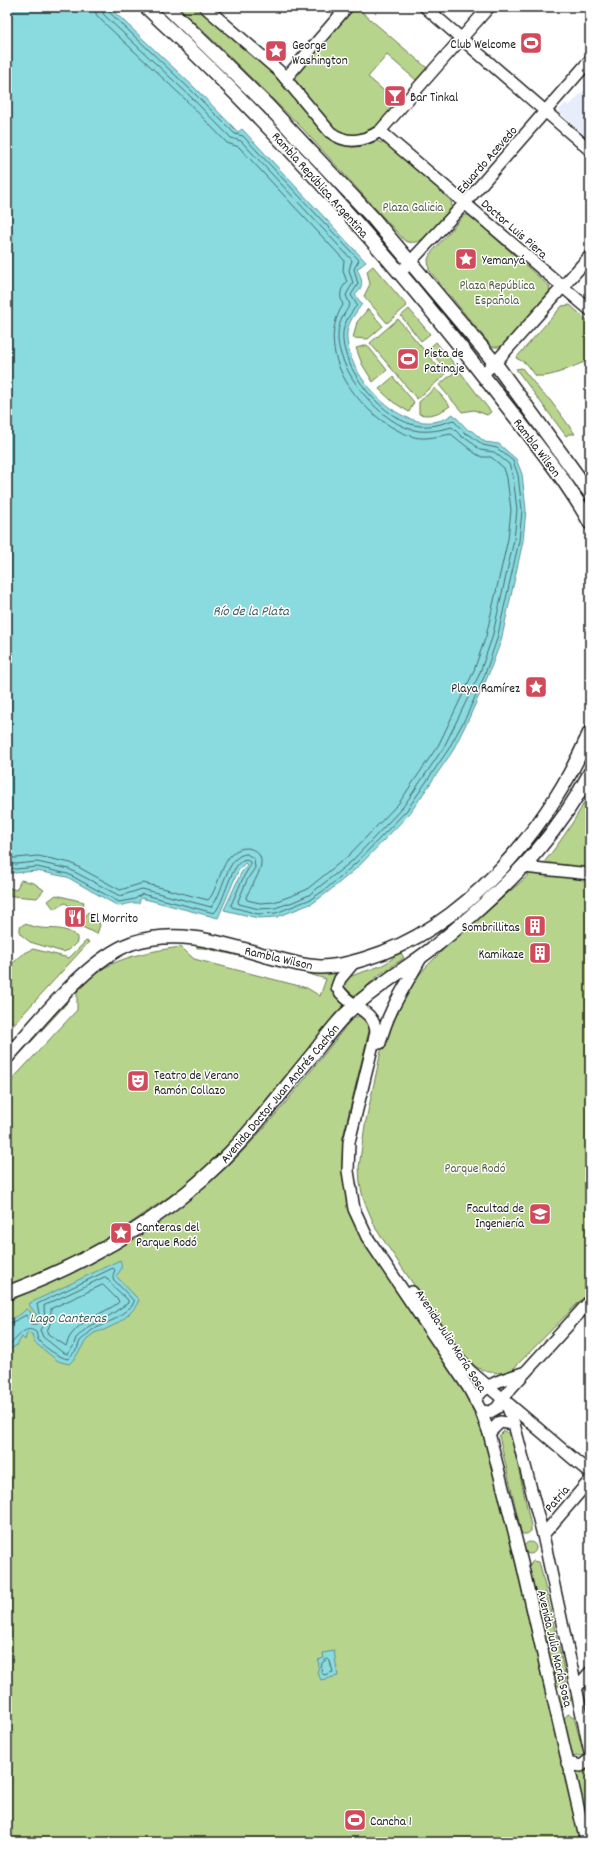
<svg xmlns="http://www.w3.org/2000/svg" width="597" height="1849" viewBox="0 0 597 1849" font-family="Dekko,sans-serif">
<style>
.built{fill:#e7edfb}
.green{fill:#b7d48c;stroke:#6a7854}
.water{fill:#89dbe0;stroke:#5d8f92}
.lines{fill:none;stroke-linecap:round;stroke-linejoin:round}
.shore{stroke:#48686a;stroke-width:1}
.minor-casing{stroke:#1c1c1c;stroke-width:14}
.major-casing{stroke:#1c1c1c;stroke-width:16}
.minor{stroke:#fff;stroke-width:11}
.major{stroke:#fff;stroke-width:13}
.labels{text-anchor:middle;stroke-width:3;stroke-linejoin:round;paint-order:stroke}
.poi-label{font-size:13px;fill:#1c1c1c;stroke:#fff;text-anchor:start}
.street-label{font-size:13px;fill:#1c1c1c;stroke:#fff}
.park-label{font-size:13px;fill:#525c43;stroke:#fff}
.water-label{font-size:14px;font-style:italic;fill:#425f61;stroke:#fff}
</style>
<rect width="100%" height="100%" fill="#fff"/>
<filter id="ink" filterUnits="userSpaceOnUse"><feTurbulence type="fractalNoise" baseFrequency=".025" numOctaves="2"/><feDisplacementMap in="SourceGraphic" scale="8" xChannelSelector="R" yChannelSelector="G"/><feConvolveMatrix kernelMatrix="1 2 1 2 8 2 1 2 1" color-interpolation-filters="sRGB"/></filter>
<g filter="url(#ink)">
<path class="built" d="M 590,76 L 590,140 L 558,111 L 566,103 L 569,106 L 585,89 L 586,80 Z"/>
<g class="green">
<path d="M 179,7 L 200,7 L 281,77 L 345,145 L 361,146 L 377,141 L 390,146 L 451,200 L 452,207 C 441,220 425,249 405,241 L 301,127 Z"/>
<path d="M 353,7 L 356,7 L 427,68 L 416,80 L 387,55 L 368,77 L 397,102 L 370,134 L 365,137 L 339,136 L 291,79 Z"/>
<path d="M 464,215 L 468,215 L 474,219 L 550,287 L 549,292 L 502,347 L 492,347 L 429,270 L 428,259 L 431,253 Z"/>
<path d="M 373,266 L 407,306 L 387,323 L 364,296 L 370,284 L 367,271 Z"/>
<path d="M 570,305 L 590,323 L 590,360 C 572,366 554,378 536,376 L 527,364 L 516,358 L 562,306 Z"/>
<path d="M 368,309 L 383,326 L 368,339 L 353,338 L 357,322 Z"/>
<path d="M 409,309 L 430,334 L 421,341 L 401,316 Z"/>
<path d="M 398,319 L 445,375 L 417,399 L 370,343 Z"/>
<path d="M 436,342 L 456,366 L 448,372 L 428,349 Z"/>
<path d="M 367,345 L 387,370 L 373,382 L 362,364 L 356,348 Z"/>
<path d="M 522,368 L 542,393 L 550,400 L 575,434 L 569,434 L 566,436 L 516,369 Z"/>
<path d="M 458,369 L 491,412 L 487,415 L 474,410 L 462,412 L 439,385 Z"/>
<path d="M 393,377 L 414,402 L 409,412 L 393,402 L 379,389 Z"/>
<path d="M 435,388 L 450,406 C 440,413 430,417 419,414 L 419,402 Z"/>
<path d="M 590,791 L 590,1291 L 511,1371 C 485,1377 473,1367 457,1349 L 376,1229 L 363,1198 L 360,1183 L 359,1167 L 365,1125 L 386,1028 L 413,982 L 426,967 L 450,943 L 545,861 C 562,840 578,816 590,791 Z"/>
<path d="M 21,880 L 34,883 L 44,890 L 37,898 L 13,896 L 7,894 L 7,887 L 16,890 Z"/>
<path d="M 56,895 L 84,902 L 81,913 L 65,903 L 54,909 L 48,901 Z"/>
<path d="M 88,912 L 97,918 L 100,925 L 97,934 L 78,925 Z"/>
<path d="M 24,924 C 30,925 34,927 40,928 C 53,929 67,927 77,937 L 77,942 L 69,950 L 63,952 L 30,942 L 20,934 L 20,927 Z"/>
<path d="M 86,941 L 89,942 L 13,1025 L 7,1013 L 7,971 L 11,965 L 23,954 L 33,949 L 69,958 Z"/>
<path d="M 197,946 L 203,946 L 275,964 L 203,948 L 197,948 Z"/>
<path d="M 181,947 L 194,959 L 307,988 L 320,996 L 326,979 L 288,968 L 339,971 L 346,1004 L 330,1021 L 238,1135 L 187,1184 L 115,1234 L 75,1256 L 7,1286 L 7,1085 L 77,1010 L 77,990 C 103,959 144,952 181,947 Z"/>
<path d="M 400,951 L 404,958 L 379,975 L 358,994 L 351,996 L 345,993 L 342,982 C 353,973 366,972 380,966 C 388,963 394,957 400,951 Z"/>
<path d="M 66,1002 L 67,1003 L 7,1068 L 7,1065 Z"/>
<path d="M 358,1016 L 365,1018 L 370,1027 L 343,1137 L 342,1167 L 346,1198 L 350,1211 L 458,1381 L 486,1436 L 580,1842 L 7,1842 L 7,1301 C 92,1268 173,1221 238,1156 C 279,1114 314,1067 350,1021 Z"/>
<path d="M 504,1431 L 511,1434 L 531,1526 L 531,1531 L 527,1534 L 522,1534 L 521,1531 L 499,1436 Z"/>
<circle cx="530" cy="1548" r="6"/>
<path d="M 533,1561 L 538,1562 L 540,1565 L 566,1678 L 564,1685 L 561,1687 L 556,1685 L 554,1682 L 529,1568 L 529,1566 Z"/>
<circle cx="565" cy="1700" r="6"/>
<path d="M 568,1714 L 574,1717 L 584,1755 L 572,1757 L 563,1720 Z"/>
<path d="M 587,1768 L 590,1783 L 590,1834 L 575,1771 Z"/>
</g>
<g class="water">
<path d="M 7,7 L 109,7 L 196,89 L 238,132 L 242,129 L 366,262 L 357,269 C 363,280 364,287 355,295 L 362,304 C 356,313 348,321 347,333 C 344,377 410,446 453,414 L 468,430 L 472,431 L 485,442 L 499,444 L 516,459 L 522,474 L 526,510 L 523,541 L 501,641 L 487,678 L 469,718 L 452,752 L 410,813 L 358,867 L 328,892 L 313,903 L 277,917 L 258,918 L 224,910 L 241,873 L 247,865 L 245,863 L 238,871 L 218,918 L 141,898 L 139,903 L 132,903 L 118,906 L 67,877 L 37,871 L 15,873 L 7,871 Z"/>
<path d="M 120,1260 C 123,1268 121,1270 116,1276 L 139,1300 C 134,1313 119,1323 106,1329 C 103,1331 98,1331 94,1333 C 82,1341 80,1355 69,1364 L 58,1361 L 34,1342 L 32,1334 L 27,1333 L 25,1340 L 22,1337 L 17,1345 L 7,1351 L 7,1321 L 21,1314 L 26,1309 L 30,1311 L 33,1321 L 36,1321 L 36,1314 L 29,1305 L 30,1303 Z"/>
<path d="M 334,1651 L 338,1676 L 321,1680 L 317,1672 L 319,1667 L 318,1660 L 324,1658 L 323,1653 Z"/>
</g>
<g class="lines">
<g class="shore">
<path d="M 7,857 L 16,858 L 38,856 L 71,863 L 120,890 L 143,883 L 208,900 C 221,887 221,847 248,848 C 275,855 253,882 246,897 L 247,900 L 260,903 L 274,902 L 291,896 L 306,890 L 348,856 L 399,803 L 439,744 L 473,673 L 486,636 L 508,539 L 511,510 L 507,478 L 504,468 L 491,457 L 482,457 L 476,454 L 451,434 C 439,436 426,440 414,437 C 364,422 311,355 343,305 C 339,295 340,289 347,282 L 343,271 L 344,260 L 239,147 L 227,143 L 185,99 L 100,19 L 96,14 L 95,7"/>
<path d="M 7,863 L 16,864 L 37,862 L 69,869 L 120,896 L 142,889 L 211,907 C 223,896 226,854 247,854 L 254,859 L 255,868 L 248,878 L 238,901 L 239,904 L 259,909 L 275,908 L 293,902 L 309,895 L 352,861 L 403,807 L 444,747 L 479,675 L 492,638 L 514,540 L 517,510 L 513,476 L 509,464 L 494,452 L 480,450 L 468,439 L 462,437 L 452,427 C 441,430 430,432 419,431 C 382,427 335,369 338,333 C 339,321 344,314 350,305 L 346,295 L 353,283 L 349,270 L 352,260 L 241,141 L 231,138 L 189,95 L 104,15 L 101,7"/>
<path d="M 7,868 L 16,869 L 37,867 L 68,874 L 119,902 L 135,899 L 142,894 L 214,913 C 225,903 230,862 246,859 L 250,862 L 250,866 L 244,876 L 231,905 L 232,907 L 258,914 L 276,913 L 311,899 L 326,889 L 355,864 L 407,810 L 448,750 L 466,717 L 484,677 L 497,639 L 519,541 L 522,510 L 518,475 L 513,461 L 497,448 L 483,445 L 470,435 L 465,433 L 453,420 C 442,424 432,427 420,426 C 385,423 339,367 343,332 C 345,321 350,314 357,305 L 351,295 L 358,284 L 354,269 L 359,260 L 243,136 L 235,134 L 193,92 L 108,11 L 106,7"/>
<path d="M 105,1277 L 107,1278 L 114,1287 L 128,1300 L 128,1303 L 103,1320 L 89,1326 L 76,1338 L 73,1347 L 67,1354 L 62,1352 L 43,1337 L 40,1330 L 45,1321 L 44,1306 Z"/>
<path d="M 103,1285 L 119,1301 L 118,1303 C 103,1314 82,1319 71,1335 C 68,1338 68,1343 66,1346 L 48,1334 L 47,1331 L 51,1322 L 51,1309 Z"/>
<path d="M 7,1325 L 26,1315 L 31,1324 L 38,1324 L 40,1318 L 37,1304 L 113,1268 L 115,1270 L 113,1275 L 113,1279 L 134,1301 L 132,1306 L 115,1319 L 92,1330 L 80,1341 L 77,1349 L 68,1359 C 60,1358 44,1347 39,1341 C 37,1338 37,1335 36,1332 C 23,1323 17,1342 7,1346"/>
<path d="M 328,1659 L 330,1661 L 333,1672 L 324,1675 L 321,1672 L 322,1663 Z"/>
</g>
<g class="minor-casing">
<g id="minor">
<path d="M 205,7 L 279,71 L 330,132 C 347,145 363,142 380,131 L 489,7"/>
<path d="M 425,7 L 590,150"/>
<path d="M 286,78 L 347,7"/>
<path d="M 380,131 L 590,310"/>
<path d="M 400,273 L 465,203 L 590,60"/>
<path d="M 482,374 L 495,363 L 590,256"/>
<path d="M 524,867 L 590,874"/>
<path d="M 355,961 L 340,979 L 337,987 C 347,1007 374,1008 376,1032 L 349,1142 L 348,1171 L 354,1209 L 367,1237 L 468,1387 L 481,1411 L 489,1433 L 522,1563 L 586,1842"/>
<path d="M 380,1043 C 389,1007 405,988 422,956"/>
<path d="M 412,1292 L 450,1348 L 470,1371 L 590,1473"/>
<path d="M 505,1400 L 514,1424 L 543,1535 L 590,1752"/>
<path d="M 475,1401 C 484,1383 505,1379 523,1373"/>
<path d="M 481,1411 L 490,1412 L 497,1408 L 511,1388 L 590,1301"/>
<path d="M 489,1433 L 500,1422 L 514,1424"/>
<path d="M 543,1535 L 590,1480"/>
<path d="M 577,1687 L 590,1672"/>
<path d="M 567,1763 L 581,1766 L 590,1759"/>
</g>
</g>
<g class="major-casing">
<g id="major">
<path d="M 146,7 C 272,124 387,251 492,387 C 515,417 539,446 561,477 C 571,492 582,507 590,523"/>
<path d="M 167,7 L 268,106 L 373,218 L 495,363 L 590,493"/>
<path d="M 7,1057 C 40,1021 87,959 132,943 C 194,923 249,956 309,966 C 328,969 347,964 364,959 C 466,929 550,826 590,732"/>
<path d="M 7,1293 C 95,1260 178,1211 242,1140 C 266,1113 289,1083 313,1054 C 324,1040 335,1024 348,1012 C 374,987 406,969 434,947 C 447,937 459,926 471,916 C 521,872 558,833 590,773"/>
</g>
</g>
<use href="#minor" class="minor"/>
<use href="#major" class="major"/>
</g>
</g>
<defs>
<g id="stadium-square" transform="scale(1.15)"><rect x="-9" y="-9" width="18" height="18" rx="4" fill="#d1495b" stroke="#fff"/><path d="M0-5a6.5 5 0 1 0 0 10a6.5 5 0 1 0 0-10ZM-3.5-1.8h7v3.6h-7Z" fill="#fff"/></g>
<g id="sight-square" transform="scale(1.15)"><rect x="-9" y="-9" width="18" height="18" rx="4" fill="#d1495b" stroke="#fff"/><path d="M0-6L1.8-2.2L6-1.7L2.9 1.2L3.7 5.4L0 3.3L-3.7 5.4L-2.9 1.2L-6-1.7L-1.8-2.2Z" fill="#fff"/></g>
<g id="bar-square" transform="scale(1.15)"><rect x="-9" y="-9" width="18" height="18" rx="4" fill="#d1495b" stroke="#fff"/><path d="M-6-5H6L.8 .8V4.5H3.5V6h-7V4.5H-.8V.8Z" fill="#fff"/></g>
<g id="restaurant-square" transform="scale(1.15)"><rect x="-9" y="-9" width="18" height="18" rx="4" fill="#d1495b" stroke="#fff"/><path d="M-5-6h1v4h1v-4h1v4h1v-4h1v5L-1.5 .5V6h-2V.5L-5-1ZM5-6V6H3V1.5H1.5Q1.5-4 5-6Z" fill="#fff"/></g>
<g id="building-square" transform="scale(1.15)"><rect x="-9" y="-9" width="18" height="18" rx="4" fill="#d1495b" stroke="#fff"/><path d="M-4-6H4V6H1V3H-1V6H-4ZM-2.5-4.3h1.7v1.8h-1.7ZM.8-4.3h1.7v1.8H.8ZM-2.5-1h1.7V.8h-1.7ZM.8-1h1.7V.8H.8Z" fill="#fff"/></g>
<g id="theatre-square" transform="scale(1.15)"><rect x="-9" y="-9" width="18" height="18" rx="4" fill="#d1495b" stroke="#fff"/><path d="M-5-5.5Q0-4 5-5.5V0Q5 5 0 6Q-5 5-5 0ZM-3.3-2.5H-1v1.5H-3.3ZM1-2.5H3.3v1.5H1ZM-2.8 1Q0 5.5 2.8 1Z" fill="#fff"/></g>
<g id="university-square" transform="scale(1.15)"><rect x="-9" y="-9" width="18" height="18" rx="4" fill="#d1495b" stroke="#fff"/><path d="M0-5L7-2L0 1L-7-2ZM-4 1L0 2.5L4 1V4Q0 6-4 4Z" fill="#fff"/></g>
</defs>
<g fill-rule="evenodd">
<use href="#stadium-square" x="531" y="43"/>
<use href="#sight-square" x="276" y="51"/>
<use href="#bar-square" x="395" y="96"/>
<use href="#sight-square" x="466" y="259"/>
<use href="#stadium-square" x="408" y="359"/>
<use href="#sight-square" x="536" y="687"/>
<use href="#restaurant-square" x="75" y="917"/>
<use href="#building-square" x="535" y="926"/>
<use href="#building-square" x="540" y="953"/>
<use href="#theatre-square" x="138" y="1081"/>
<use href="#university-square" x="540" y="1214"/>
<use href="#sight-square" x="121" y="1233"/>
<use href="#stadium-square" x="355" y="1820"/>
</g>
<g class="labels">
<g class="poi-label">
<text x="516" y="48" text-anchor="end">Club Welcome</text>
<text x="292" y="49">George<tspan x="292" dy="15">Washington</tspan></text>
<text x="410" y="101">Bar Tinkal</text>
<text x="482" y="264">Yemanyá</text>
<text x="424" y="357">Pista de<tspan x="424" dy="15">Patinaje</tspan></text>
<text x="520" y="692" text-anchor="end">Playa Ramírez</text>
<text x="90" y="922">El Morrito</text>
<text x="520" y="931" text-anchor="end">Sombrillitas</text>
<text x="524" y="958" text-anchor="end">Kamikaze</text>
<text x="154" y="1079">Teatro de Verano<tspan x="154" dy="15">Ramón Collazo</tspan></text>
<text x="524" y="1212" text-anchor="end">Facultad de<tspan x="524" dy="15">Ingeniería</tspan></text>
<text x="136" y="1231">Canteras del<tspan x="136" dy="15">Parque Rodó</tspan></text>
<text x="370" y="1825">Cancha 1</text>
</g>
<g class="street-label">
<text transform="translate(486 159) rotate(-49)" y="5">Eduardo Acevedo</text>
<text transform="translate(321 184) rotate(48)" y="5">Rambla República Argentina</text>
<text transform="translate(515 228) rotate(41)" y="5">Doctor Luis Piera</text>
<text transform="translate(538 447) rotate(53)" y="5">Rambla Wilson</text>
<text transform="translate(279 957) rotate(13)" y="5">Rambla Wilson</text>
<text transform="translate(279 1093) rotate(-50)" y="5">Avenida Doctor Juan Andrés Cachón</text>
<text transform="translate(452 1340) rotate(57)" y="5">Avenida Julio María Sosa</text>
<text transform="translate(556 1498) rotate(-49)" y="5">Patria</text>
<text transform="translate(556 1648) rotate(77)" y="5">Avenida Julio María Sosa</text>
</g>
<g class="park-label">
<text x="413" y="211">Plaza Galicia</text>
<text x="497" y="289">Plaza República<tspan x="497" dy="15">Española</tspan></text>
<text x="475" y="1172">Parque Rodó</text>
</g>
<g class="water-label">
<text x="251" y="615">Río de la Plata</text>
<text x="68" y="1322">Lago Canteras</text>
</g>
</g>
<rect width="597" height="1849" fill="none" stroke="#fff" stroke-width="24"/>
<rect x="12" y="12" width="573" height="1825" fill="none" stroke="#1c1c1c" stroke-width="1.5" filter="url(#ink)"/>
</svg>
